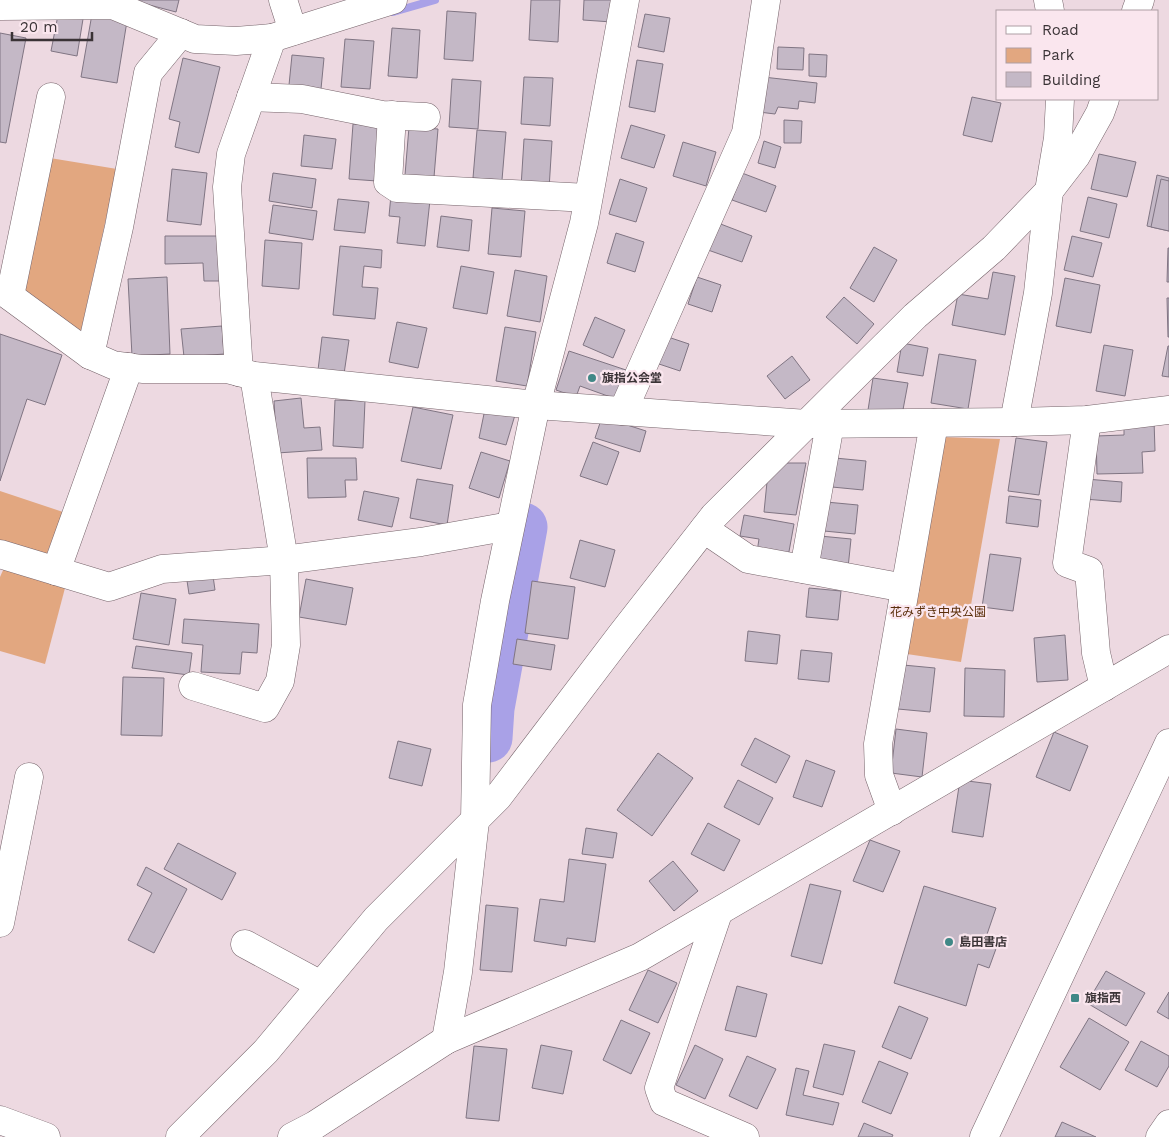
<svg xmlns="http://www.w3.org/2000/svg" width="1169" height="1137" viewBox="0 0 1169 1137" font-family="'Work Sans','Noto Sans JP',sans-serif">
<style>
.green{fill:#e2a780}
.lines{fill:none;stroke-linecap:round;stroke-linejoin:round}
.stream{stroke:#a9a1e7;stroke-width:8}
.river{stroke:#a9a1e7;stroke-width:49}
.building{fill:#c4b8c6;stroke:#807583}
.minor-casing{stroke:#76646b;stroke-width:29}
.tertiary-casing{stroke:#76646b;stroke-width:29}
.minor{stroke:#fff;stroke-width:28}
.tertiary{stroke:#fff;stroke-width:28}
.poi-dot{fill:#408887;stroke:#fae6ee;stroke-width:2}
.labels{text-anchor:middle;stroke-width:4.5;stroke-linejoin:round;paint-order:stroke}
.poi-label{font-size:12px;font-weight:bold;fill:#3a3336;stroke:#fae6ee;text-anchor:start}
.park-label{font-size:12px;fill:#5a2e0a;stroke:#fae6ee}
</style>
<rect width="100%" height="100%" fill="#edd9e1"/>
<g class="green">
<path d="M 50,158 L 117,169 L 81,331 L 21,289 Z"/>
<path d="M 940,437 L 1000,439 L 961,662 L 900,653 Z"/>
<path d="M 0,491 L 63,512 L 44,561 L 0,545 Z"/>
<path d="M 4,568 L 65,588 L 45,664 L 0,651 L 0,577 Z"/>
</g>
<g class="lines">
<path class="stream" d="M 393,12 L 435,0"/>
<path class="river" d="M 488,738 L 490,708 L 523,527"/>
</g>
<g class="building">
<path d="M 139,0 L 179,0 L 176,12 L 138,2 Z"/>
<path d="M 531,0 L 560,0 L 558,42 L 529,40 Z"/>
<path d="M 584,0 L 613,0 L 612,22 L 583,20 Z"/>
<path d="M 447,11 L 476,13 L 473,61 L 444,59 Z"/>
<path d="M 92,14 L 127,21 L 117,83 L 81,77 Z"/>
<path d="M 645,14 L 670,18 L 664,52 L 638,47 Z"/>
<path d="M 58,15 L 83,19 L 77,56 L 51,51 Z"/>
<path d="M 392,28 L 420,30 L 417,78 L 388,76 Z"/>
<path d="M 0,33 L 26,38 L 6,143 L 0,142 Z"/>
<path d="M 345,39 L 374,41 L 370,89 L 341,87 Z"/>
<path d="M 778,47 L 804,48 L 803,70 L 777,69 Z"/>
<path d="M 809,54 L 827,55 L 826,77 L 809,76 Z"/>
<path d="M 292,55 L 324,58 L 321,89 L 289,85 Z"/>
<path d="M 183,58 L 220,67 L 199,153 L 175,147 L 180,122 L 169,119 Z"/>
<path d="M 637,60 L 663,64 L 655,112 L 629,107 Z"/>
<path d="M 524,77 L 553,78 L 550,126 L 521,124 Z"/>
<path d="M 763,77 L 817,83 L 815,103 L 799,101 L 798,109 L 778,107 L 775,114 L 759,112 Z"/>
<path d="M 452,79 L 481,81 L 478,129 L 449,127 Z"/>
<path d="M 972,97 L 1001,103 L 992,142 L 963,135 Z"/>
<path d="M 784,120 L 802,121 L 801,143 L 784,143 Z"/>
<path d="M 353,124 L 382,126 L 377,181 L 349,179 Z"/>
<path d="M 631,125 L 665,135 L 654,168 L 621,158 Z"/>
<path d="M 409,127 L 438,129 L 434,177 L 405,175 Z"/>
<path d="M 477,130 L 506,132 L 502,180 L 473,178 Z"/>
<path d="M 304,135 L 336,139 L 332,169 L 301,166 Z"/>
<path d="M 524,139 L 552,141 L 549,189 L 521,187 Z"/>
<path d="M 764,141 L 781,147 L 775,168 L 758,163 Z"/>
<path d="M 683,142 L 716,152 L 706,186 L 673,176 Z"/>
<path d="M 1099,154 L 1136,162 L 1127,197 L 1091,189 Z"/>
<path d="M 172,169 L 207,173 L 201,225 L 167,221 Z"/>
<path d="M 273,173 L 316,179 L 312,208 L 269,201 Z"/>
<path d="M 742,173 L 776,186 L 766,212 L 732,200 Z"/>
<path d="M 1157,175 L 1169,178 L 1169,231 L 1147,226 Z"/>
<path d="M 620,179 L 647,188 L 636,222 L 609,214 Z"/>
<path d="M 1161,179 L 1169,181 L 1169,231 L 1151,227 Z"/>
<path d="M 391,195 L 430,200 L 425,246 L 397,243 L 400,217 L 389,216 Z"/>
<path d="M 1088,197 L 1117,204 L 1109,238 L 1080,231 Z"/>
<path d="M 338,199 L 369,202 L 365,233 L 334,230 Z"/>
<path d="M 273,205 L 317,211 L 313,240 L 269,233 Z"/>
<path d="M 492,208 L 525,211 L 521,257 L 488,254 Z"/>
<path d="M 441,216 L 472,220 L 469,251 L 437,247 Z"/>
<path d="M 718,223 L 752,236 L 742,262 L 708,250 Z"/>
<path d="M 616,233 L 644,242 L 635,272 L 607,263 Z"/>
<path d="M 165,236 L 221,236 L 221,281 L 204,281 L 203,263 L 165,264 Z"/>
<path d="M 1072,236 L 1102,243 L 1093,277 L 1064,270 Z"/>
<path d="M 265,240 L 302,243 L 299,289 L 262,286 Z"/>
<path d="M 340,246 L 382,250 L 381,268 L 364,266 L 362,287 L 378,288 L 375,319 L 333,315 Z"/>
<path d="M 874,247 L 897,260 L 874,302 L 850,288 Z"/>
<path d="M 1168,248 L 1169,248 L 1169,282 L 1167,282 Z"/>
<path d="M 461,266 L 494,272 L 487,314 L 453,308 Z"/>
<path d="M 515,270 L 547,276 L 540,322 L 507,316 Z"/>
<path d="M 993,272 L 1015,276 L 1005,335 L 952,325 L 958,294 L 988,299 Z"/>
<path d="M 167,277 L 170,354 L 132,356 L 128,279 Z"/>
<path d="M 697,277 L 721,285 L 712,312 L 688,304 Z"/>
<path d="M 1065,278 L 1100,285 L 1091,333 L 1056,326 Z"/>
<path d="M 844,297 L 874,324 L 857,344 L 826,317 Z"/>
<path d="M 1167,298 L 1169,298 L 1169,337 L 1168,337 Z"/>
<path d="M 595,317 L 625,330 L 613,358 L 583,345 Z"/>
<path d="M 397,322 L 427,328 L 418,368 L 389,362 Z"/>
<path d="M 222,326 L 224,354 L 184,357 L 181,329 Z"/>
<path d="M 505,327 L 536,332 L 527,386 L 496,381 Z"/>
<path d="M 0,334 L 62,355 L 45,405 L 27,399 L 0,481 Z"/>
<path d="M 665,336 L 689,344 L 680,371 L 656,363 Z"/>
<path d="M 322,337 L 349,340 L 344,374 L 318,370 Z"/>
<path d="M 902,343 L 928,348 L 923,376 L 897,372 Z"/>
<path d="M 1104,345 L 1133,350 L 1125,396 L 1096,391 Z"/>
<path d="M 1168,346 L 1169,346 L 1169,377 L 1162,376 Z"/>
<path d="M 569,351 L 626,370 L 616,399 L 580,386 L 576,397 L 556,390 Z"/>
<path d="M 939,354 L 976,360 L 968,409 L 931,403 Z"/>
<path d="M 792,356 L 810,380 L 785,399 L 767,376 Z"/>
<path d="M 873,378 L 908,383 L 902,415 L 868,410 Z"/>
<path d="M 301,398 L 304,428 L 320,427 L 322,450 L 277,453 L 274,401 Z"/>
<path d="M 335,400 L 365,401 L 363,448 L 333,446 Z"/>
<path d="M 413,407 L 453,415 L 441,469 L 401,461 Z"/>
<path d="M 485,409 L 515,415 L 506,445 L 479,438 Z"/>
<path d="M 602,417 L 646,431 L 640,452 L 595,438 Z"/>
<path d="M 1154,420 L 1155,451 L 1142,452 L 1143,473 L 1097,474 L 1096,436 L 1124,435 L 1124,421 Z"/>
<path d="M 1016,438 L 1047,442 L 1039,495 L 1008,491 Z"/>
<path d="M 593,442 L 619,452 L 607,485 L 580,476 Z"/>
<path d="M 481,452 L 510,461 L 499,498 L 469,488 Z"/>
<path d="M 307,458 L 356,458 L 357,480 L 345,480 L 346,497 L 308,498 Z"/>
<path d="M 835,458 L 866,461 L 863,490 L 832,487 Z"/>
<path d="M 784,463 L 806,463 L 796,515 L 764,512 L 767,482 Z"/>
<path d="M 417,479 L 453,485 L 447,525 L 410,518 Z"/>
<path d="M 1086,479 L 1122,482 L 1121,502 L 1084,499 Z"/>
<path d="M 364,491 L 399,498 L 392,527 L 358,520 Z"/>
<path d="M 1009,496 L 1041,500 L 1038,527 L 1006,523 Z"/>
<path d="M 826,502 L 858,505 L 855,534 L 824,531 Z"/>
<path d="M 744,515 L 794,524 L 788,557 L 757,552 L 759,539 L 740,536 Z"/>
<path d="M 820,536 L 851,539 L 848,568 L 817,565 Z"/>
<path d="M 580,540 L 615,550 L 605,587 L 570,578 Z"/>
<path d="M 990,554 L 1021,558 L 1013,611 L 982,607 Z"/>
<path d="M 212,569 L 215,590 L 189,594 L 186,574 Z"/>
<path d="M 306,579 L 353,588 L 346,625 L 299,617 Z"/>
<path d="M 532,581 L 575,587 L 568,639 L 525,633 Z"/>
<path d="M 809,588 L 841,591 L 838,620 L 806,617 Z"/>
<path d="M 141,593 L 176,599 L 169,645 L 133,639 Z"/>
<path d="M 184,619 L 259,624 L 257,653 L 242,652 L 240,674 L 201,672 L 203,645 L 182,643 Z"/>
<path d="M 748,631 L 780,635 L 777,664 L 745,661 Z"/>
<path d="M 1065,635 L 1068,680 L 1037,682 L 1034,638 Z"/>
<path d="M 517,639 L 555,645 L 551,670 L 513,664 Z"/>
<path d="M 136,646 L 192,653 L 189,675 L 132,668 Z"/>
<path d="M 801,650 L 832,653 L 829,682 L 798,679 Z"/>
<path d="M 903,665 L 935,668 L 930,712 L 898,709 Z"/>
<path d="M 965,668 L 1005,670 L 1004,717 L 964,716 Z"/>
<path d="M 123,677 L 164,678 L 162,736 L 121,735 Z"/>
<path d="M 896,729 L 927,733 L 922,777 L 891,773 Z"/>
<path d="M 1054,732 L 1088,746 L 1070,791 L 1036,777 Z"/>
<path d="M 755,738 L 790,756 L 776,783 L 741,765 Z"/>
<path d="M 398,741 L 431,749 L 422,786 L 389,778 Z"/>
<path d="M 658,753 L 693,778 L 652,836 L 617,810 Z"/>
<path d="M 806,760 L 835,771 L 822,807 L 793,797 Z"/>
<path d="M 738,780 L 773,798 L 759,825 L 724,807 Z"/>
<path d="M 960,780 L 991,784 L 983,837 L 952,832 Z"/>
<path d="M 708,823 L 740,840 L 724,871 L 691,854 Z"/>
<path d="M 586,828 L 617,833 L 613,858 L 582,854 Z"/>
<path d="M 870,840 L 900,851 L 883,892 L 853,881 Z"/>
<path d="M 178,843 L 236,873 L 222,900 L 164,869 Z"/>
<path d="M 569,859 L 606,864 L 595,942 L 567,938 L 566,946 L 534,941 L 540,899 L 564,902 Z"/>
<path d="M 673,861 L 698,891 L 674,911 L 649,881 Z"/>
<path d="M 146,867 L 187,889 L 154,953 L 128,940 L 152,893 L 137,885 Z"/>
<path d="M 810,884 L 841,891 L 822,964 L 791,956 Z"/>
<path d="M 924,886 L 996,908 L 984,943 L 997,946 L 989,968 L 978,964 L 966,1006 L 894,983 Z"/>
<path d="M 486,905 L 518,908 L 512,972 L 480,970 Z"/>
<path d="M 648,970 L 677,983 L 658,1023 L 629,1010 Z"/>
<path d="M 1106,971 L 1145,993 L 1126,1026 L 1087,1003 Z"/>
<path d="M 737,986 L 767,994 L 756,1037 L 725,1030 Z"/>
<path d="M 1169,992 L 1169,1019 L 1157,1012 Z"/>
<path d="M 899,1006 L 928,1018 L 911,1059 L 882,1047 Z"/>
<path d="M 1089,1018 L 1129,1042 L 1100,1090 L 1060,1067 Z"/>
<path d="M 621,1020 L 650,1033 L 631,1074 L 603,1060 Z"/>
<path d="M 1141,1041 L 1169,1056 L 1169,1066 L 1157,1087 L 1125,1070 Z"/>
<path d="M 824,1044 L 855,1051 L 843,1095 L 813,1087 Z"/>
<path d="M 541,1045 L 572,1051 L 563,1094 L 532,1088 Z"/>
<path d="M 695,1045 L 723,1059 L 705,1099 L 676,1085 Z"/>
<path d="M 474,1046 L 507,1049 L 499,1121 L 466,1118 Z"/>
<path d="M 747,1056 L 776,1069 L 757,1109 L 729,1096 Z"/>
<path d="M 879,1061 L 908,1073 L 891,1114 L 862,1102 Z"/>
<path d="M 796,1068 L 809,1071 L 803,1095 L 839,1103 L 833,1125 L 786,1115 Z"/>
<path d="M 1062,1122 L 1096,1137 L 1055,1137 Z"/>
<path d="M 864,1123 L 893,1135 L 892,1137 L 858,1137 Z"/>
</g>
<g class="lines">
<g class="minor-casing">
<g id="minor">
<path d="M 283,0 L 293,31"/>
<path d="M 1048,0 L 1050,11"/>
<path d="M 0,6 L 113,5 L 195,39 L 236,41 L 272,38"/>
<path d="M 1136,11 L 1140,0"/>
<path d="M 251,97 L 302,99 L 382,115 L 426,117"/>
<path d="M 392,115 L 388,182 L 397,188 L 588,198"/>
<path d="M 0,289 L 90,355 L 113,365 L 142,369 L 227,369 L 254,376 L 536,405 L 807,424 L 1014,422 L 1087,420 L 1169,410"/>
<path d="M 10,296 L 51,97"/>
<path d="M 90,355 L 119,227 L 148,73 L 181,33"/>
<path d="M 239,372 L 227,187 L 231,154 L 272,38 L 393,0"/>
<path d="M 623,411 L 746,133 L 766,1"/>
<path d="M 1087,420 L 1067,563 L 1089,571 L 1096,653 L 1104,687"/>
<path d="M 1014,422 L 1038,293 L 1049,191 L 1058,138 L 1060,99"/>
<path d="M 704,529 L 748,559 L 905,588"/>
<path d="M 0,554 L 109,587 L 162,569 L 284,560 L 421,542 L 510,526"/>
<path d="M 804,569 L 830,424"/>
<path d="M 56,571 L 129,367"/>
<path d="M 193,686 L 265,708 L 280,681 L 286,645 L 284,560 L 254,376"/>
<path d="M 892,811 L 879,775 L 878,744 L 934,423"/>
<path d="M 718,913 L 659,1088 L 664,1102 L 745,1137"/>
<path d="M 0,923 L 29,777"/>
<path d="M 245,944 L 321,985"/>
<path d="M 446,1040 L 458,972 L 475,821 L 477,705 L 495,601 L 536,405 L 584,223 L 625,0"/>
<path d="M 0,1120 L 46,1137"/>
<path d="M 180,1137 L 266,1051 L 376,919 L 498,797 L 621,635 L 714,516 L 915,316 L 994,248 L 1049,191 L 1076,156 L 1100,113 L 1105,99"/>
<path d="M 292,1137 L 315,1125 L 446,1040 L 640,957 L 1169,649"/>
<path d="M 1160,1137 L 1169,1124"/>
</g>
</g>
<g class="tertiary-casing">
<path id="tertiary" d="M 984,1137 L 1169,743"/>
</g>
<use href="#minor" class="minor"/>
<use href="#tertiary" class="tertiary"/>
</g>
<g class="poi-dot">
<circle cx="592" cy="378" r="5"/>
<circle cx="949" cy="942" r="5"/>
<rect x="1070" y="993" width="10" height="10" rx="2.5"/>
</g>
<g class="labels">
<g class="poi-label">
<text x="602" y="382">旗指公会堂</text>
<text x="959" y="946">島田書店</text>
<text x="1085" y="1002">旗指西</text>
</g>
<g class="park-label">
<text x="938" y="616">花みずき中央公園</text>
</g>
</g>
<rect x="996" y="10" width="162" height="90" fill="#fae6ee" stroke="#ad9ea4"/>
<rect x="1006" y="26" width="25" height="8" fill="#ffffff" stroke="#ad9ea4"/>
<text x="1042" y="35" font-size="15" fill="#3a3336">Road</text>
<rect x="1006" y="48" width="25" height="15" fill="#e2a780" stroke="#ad9ea4"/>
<text x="1042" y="60" font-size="15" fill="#3a3336">Park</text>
<rect x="1006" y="72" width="25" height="15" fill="#c4b8c6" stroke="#ad9ea4"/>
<text x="1042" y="85" font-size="15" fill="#3a3336">Building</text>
<path d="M12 32v8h80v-8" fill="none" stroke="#3a3336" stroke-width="2.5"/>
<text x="20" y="32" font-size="15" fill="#3a3336" stroke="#fae6ee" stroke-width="4" paint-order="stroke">20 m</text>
</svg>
